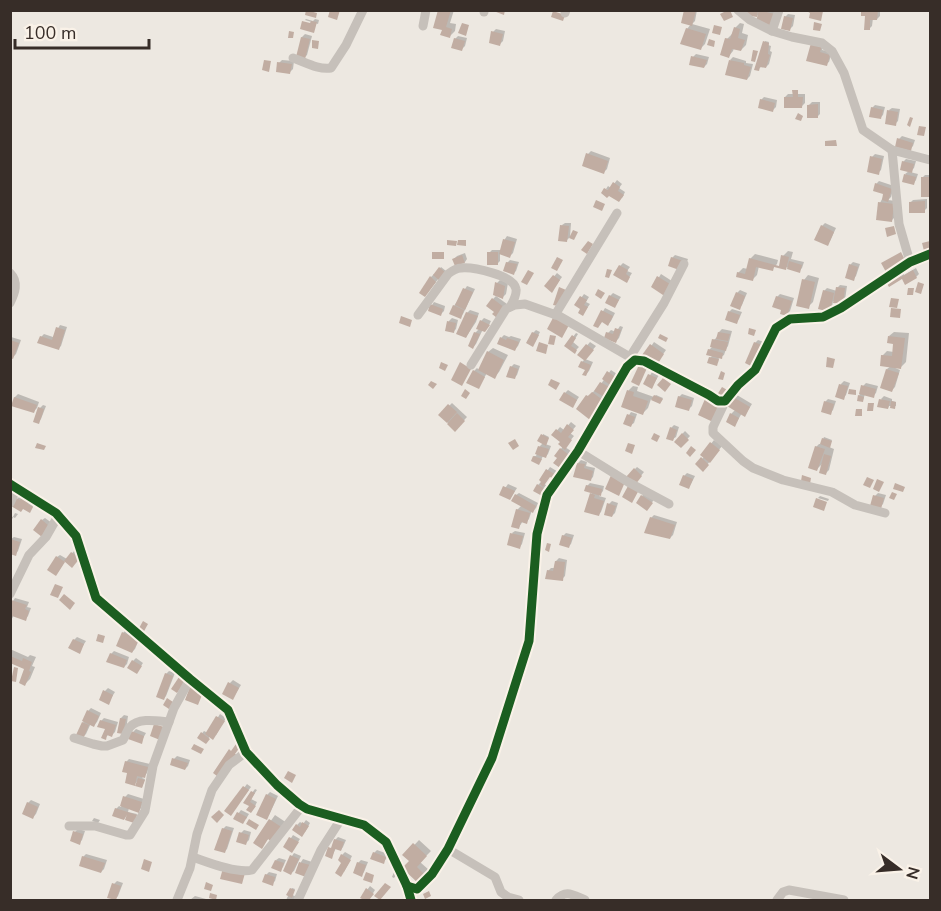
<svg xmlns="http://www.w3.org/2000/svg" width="941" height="911" viewBox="0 0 941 911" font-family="'Nunito Sans',sans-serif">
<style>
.shadow{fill:#0003}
.building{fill:#c1ada2}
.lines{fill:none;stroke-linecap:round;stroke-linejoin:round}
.minor{stroke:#c6c0ba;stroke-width:9}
.cycleway-casing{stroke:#faf2e8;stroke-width:13}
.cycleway{stroke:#1b5e20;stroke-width:9}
</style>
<rect width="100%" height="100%" fill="#ede8e1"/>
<g class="shadow">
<path d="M 440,10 L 454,10 L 450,23 L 456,24 L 455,31 L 450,36 L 443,29 Z"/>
<path d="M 686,10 L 697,10 L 695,21 L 692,24 L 710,29 L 705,44 L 700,49 L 687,29 L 691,24 Z"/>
<path d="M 746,10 L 782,10 L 778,18 L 746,14 Z"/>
<path d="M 863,10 L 880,10 L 880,16 L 877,19 L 873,18 L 872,26 L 869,29 L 867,15 Z"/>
<path d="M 788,14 L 795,15 L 793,26 L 790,29 L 785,17 Z"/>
<path d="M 306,19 L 313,21 L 315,19 L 319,20 L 318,24 L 305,20 Z"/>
<path d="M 740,23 L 744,24 L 742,33 L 748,35 L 746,45 L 741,50 L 734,48 L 733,51 L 729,56 L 727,39 L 732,34 L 733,34 L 735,28 Z"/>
<path d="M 496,29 L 505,31 L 503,41 L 500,44 L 493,32 Z"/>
<path d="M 305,34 L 312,36 L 307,55 L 304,58 L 302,37 Z"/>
<path d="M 458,36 L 467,38 L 465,46 L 462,49 L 455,39 Z"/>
<path d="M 765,41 L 769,42 L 768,45 L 771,46 L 770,51 L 772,52 L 769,64 L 766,67 L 761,67 L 758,69 Z"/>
<path d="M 824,43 L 822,50 L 832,52 L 829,62 L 826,64 L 808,60 Z"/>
<path d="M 696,54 L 709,57 L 707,64 L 704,67 L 693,57 Z"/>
<path d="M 733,57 L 746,61 L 746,63 L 753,64 L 750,76 L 747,79 L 730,60 Z"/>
<path d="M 282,60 L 294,61 L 293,69 L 290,72 L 279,63 Z"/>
<path d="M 795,90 L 798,90 L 798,94 L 805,94 L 805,103 L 802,106 L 785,97 L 788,94 L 794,94 Z"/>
<path d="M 764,97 L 777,100 L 776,107 L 773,110 L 761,100 Z"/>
<path d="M 812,102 L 820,102 L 820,114 L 817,117 L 809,105 Z"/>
<path d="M 875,105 L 885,107 L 883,115 L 880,118 L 872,108 Z"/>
<path d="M 892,108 L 900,109 L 898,121 L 895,124 L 889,110 Z"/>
<path d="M 902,136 L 915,140 L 913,146 L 910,149 L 899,139 Z"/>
<path d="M 591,151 L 610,158 L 607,169 L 604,172 L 588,154 Z"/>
<path d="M 875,154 L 884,156 L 881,170 L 878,173 L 872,157 Z"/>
<path d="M 906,159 L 916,161 L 914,168 L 910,172 L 918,174 L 916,180 L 914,183 L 905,174 L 909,171 L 903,162 Z"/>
<path d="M 925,175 L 930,175 L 930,195 L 923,195 L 922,178 Z"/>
<path d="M 617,180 L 622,184 L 619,188 L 625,192 L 622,198 L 606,189 L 608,186 L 611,188 Z"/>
<path d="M 879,181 L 894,186 L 891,197 L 888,200 L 896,201 L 894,218 L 891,221 L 880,203 L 885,193 L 876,184 Z"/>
<path d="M 927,199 L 927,208 L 924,211 L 910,203 L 913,200 Z"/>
<path d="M 565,223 L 571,223 L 570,237 L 567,240 L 562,225 Z"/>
<path d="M 825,223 L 836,228 L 830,241 L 827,244 L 822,226 Z"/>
<path d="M 507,236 L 517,239 L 513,253 L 510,256 L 500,253 L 500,261 L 497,264 L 489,253 L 492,250 L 501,250 L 505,239 Z"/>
<path d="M 788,251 L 793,252 L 791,259 L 804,262 L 802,268 L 799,271 L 786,267 L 783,256 Z"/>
<path d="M 465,253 L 467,259 L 465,262 L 456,264 L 454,259 L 457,256 Z"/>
<path d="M 755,254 L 778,260 L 777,264 L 772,269 L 759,266 L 757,275 L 752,280 L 738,273 L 743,268 L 748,269 L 750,259 Z"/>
<path d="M 675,255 L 688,259 L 685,267 L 672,258 Z"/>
<path d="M 510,260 L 519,262 L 516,271 L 513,274 L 507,263 Z"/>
<path d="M 853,262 L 860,264 L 856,276 L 853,279 L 850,265 Z"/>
<path d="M 623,263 L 630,267 L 627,271 L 632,273 L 627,281 L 620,266 Z"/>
<path d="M 441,267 L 446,271 L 439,278 L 428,292 L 431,277 L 434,274 L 435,275 Z"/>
<path d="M 916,268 L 919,274 L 916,277 L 902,277 L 888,282 L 903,272 L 904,275 Z"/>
<path d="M 557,273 L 562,277 L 552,291 L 546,286 Z"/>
<path d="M 661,274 L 675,283 L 653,287 Z"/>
<path d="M 808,275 L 819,278 L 813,302 L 808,307 L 804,280 Z"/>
<path d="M 500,280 L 508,283 L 506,294 L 503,297 L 497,283 Z"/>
<path d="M 840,285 L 847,286 L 845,300 L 842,303 L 833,301 L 832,307 L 829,310 L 824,291 L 827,288 L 837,291 L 837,288 Z"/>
<path d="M 467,286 L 475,289 L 463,314 L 460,317 L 454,306 Z"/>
<path d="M 740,290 L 747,293 L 742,305 L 739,308 L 737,293 Z"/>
<path d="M 613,293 L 621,297 L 615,306 L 610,296 Z"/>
<path d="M 584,294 L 589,297 L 586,302 L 590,304 L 585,311 L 576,305 Z"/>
<path d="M 780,294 L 794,298 L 790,311 L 787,314 L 777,297 Z"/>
<path d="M 496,296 L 507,304 L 496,312 L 493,299 Z"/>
<path d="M 434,302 L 445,306 L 444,311 L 441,314 L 432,305 Z"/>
<path d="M 605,308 L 615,313 L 611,321 L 608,324 L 602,321 L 595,325 Z"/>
<path d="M 732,309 L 742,312 L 739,319 L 736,322 L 729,312 Z"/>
<path d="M 470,310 L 479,313 L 476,322 L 466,337 L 467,313 Z"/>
<path d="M 452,318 L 458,320 L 456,329 L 453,332 L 447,330 L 449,321 Z"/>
<path d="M 484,318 L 491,321 L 488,327 L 483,329 L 476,344 L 473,347 L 475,333 L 480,328 L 481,321 Z"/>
<path d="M 60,325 L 67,327 L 61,346 L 58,349 L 41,337 L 44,334 L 53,337 Z"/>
<path d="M 620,326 L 623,327 L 619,338 L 616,341 L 608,333 L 611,330 L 616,332 Z"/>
<path d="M 722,329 L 732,331 L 728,346 L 726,349 L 724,355 L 721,357 L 719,357 L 718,363 L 710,358 L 713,355 L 709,350 L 712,347 L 714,340 L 717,337 L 718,337 L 719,332 Z"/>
<path d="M 536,330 L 540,332 L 535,342 L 533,333 Z"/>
<path d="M 894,332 L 909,333 L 906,362 L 901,367 L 893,367 L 900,370 L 895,387 L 892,390 L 887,369 L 891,366 L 882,356 L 887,351 L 894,352 L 895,342 L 889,336 Z"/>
<path d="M 576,333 L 578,334 L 573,342 L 579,347 L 574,352 L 566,346 Z"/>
<path d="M 504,335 L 509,337 L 511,336 L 521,339 L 518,346 L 515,349 L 501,338 Z"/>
<path d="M 11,337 L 21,340 L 16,354 L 13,357 L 10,356 Z"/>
<path d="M 758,340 L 764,342 L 756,362 L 755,343 Z"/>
<path d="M 590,342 L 596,346 L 585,359 L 593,362 L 589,371 L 586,374 L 586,369 L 582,362 L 585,359 L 579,355 Z"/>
<path d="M 654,342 L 666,350 L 659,360 L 645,355 Z"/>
<path d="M 493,348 L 508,355 L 499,372 L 494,377 L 487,373 L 478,388 L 474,371 L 477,368 L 479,370 L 488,352 Z"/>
<path d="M 514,364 L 520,366 L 517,375 L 514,378 L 511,367 Z"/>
<path d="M 611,370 L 620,376 L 595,413 L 588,396 L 598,388 Z"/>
<path d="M 652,372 L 659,375 L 652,387 L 645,384 Z"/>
<path d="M 844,381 L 850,383 L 846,395 L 843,398 L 841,384 Z"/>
<path d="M 866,383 L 878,386 L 876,393 L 873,396 L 865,394 L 863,400 L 859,396 L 863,386 Z"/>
<path d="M 633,386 L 638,387 L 637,391 L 654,397 L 656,395 L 663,398 L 661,401 L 660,402 L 651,399 L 648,408 L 643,413 L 623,406 L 629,390 Z"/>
<path d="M 568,390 L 579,397 L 573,406 L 565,393 Z"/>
<path d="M 18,394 L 39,402 L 37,408 L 34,411 L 13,405 L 15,397 Z"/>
<path d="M 682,394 L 694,398 L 692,406 L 689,409 L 679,397 Z"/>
<path d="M 737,395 L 752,404 L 745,415 L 742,413 L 735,425 L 731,414 L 736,409 L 734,398 Z"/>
<path d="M 884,396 L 892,399 L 892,401 L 896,402 L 896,406 L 889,406 L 888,408 L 881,399 Z"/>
<path d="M 828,399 L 836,401 L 833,410 L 830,413 L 825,402 Z"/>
<path d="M 452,403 L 467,417 L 455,430 L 440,415 Z"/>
<path d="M 43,405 L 46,406 L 41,419 L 38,422 L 40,408 Z"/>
<path d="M 631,412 L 637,414 L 634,423 L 631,425 L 629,415 Z"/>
<path d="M 571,422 L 576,426 L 570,433 L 574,436 L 565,447 L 571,451 L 563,463 L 561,449 L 563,446 L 562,442 L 553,435 L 560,427 L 564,430 Z"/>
<path d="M 674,425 L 679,427 L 676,437 L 673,439 L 671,428 Z"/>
<path d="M 685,431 L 690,436 L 681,446 L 676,441 Z"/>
<path d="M 543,434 L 549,437 L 545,444 L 551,446 L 548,454 L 545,457 L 543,456 L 540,462 L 533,460 L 534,456 L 536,456 L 540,446 L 543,443 Z"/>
<path d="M 824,437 L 832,440 L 829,447 L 834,449 L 829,470 L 826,473 L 822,464 L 817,469 L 816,447 L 819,444 L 821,444 Z"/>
<path d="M 714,440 L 722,446 L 703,470 L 697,464 L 704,457 L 702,455 Z"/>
<path d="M 581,460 L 587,462 L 586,466 L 595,468 L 593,477 L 590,480 L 578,463 Z"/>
<path d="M 550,467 L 560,473 L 558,476 L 550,475 L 544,484 L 550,487 L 547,493 L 538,485 L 542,481 L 541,480 Z"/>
<path d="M 637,467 L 644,472 L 636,482 L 635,469 Z"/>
<path d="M 687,473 L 695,476 L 691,484 L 688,487 L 684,476 Z"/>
<path d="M 590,483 L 604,486 L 603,491 L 599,496 L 606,498 L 601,512 L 598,515 L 586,511 L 592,492 L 587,486 Z"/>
<path d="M 508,484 L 517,488 L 510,499 L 501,494 Z"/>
<path d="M 519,493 L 538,503 L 536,508 L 533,511 L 532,510 L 529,519 L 526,522 L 523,521 L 519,527 L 517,510 L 522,505 L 516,495 Z"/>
<path d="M 645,493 L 654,499 L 650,506 L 642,496 Z"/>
<path d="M 878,493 L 886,495 L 883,504 L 880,507 L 875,496 Z"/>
<path d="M 20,496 L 35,504 L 29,511 L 17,499 Z"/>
<path d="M 820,496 L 829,499 L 828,501 L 818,498 Z"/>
<path d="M 612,501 L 618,503 L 615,513 L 612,516 L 609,504 Z"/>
<path d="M 15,513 L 18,514 L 15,518 L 13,517 L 10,524 L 10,516 L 13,517 Z"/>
<path d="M 654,515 L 677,522 L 673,535 L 670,538 L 651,518 Z"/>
<path d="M 45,518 L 52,523 L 45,532 L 42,520 Z"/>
<path d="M 515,531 L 525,533 L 522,544 L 520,547 L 512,533 Z"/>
<path d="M 566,533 L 574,535 L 571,544 L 568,547 L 563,536 Z"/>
<path d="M 14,537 L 22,539 L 18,551 L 15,554 L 11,539 Z"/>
<path d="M 75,550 L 81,555 L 75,563 L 65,561 L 58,572 L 57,557 L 60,555 L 67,559 Z"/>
<path d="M 559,558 L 567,560 L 565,576 L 562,579 L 548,571 L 551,568 L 555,568 L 556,561 Z"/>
<path d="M 15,598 L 29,602 L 27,607 L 31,608 L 28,616 L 25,619 L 14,615 L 10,622 L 10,607 L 13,601 Z"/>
<path d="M 126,630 L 140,637 L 135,649 L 132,652 L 123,633 Z"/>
<path d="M 77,637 L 86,641 L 79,652 L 74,640 Z"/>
<path d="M 10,649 L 28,657 L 30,655 L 36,657 L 32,666 L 35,667 L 30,679 L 25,684 L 26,668 L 10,662 Z"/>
<path d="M 114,651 L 129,657 L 127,664 L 124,667 L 111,654 Z"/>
<path d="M 136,658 L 143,663 L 139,669 L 133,661 Z"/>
<path d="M 169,671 L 175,673 L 166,696 L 163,699 L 166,674 Z"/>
<path d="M 233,680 L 241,685 L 233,698 L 230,683 Z"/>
<path d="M 108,688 L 115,692 L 108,703 L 105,691 Z"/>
<path d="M 91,708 L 101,713 L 97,722 L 94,725 L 91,723 L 86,734 L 83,737 L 78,735 L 88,711 Z"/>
<path d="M 220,714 L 226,718 L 216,735 L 210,736 L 206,742 L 199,737 L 204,731 L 208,733 Z"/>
<path d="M 124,715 L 128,716 L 126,730 L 119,732 L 121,718 Z"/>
<path d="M 104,718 L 118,722 L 115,732 L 112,735 L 109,734 L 105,738 L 106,728 L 101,721 Z"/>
<path d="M 136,729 L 146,733 L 141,742 L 133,732 Z"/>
<path d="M 177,756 L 190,760 L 188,766 L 185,769 L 174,759 Z"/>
<path d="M 129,759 L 150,764 L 147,773 L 142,778 L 145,779 L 142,787 L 139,779 L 135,784 L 129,772 L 126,762 Z"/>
<path d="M 247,784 L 251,787 L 233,811 L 227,811 Z"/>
<path d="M 255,789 L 257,790 L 251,799 L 257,802 L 254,808 L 245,802 Z"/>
<path d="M 270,792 L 278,796 L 269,815 L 266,818 L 267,795 Z"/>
<path d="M 128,794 L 144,799 L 141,808 L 139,811 L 129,808 L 128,812 L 137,814 L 135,820 L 128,814 L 124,819 L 116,809 L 119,806 L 121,807 L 125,797 Z"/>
<path d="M 31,800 L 40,804 L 36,814 L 33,817 L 28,803 Z"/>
<path d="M 241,810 L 249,814 L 246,819 L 235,818 Z"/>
<path d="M 275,815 L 287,823 L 269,838 L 261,847 L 255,843 Z"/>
<path d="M 94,818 L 100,820 L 98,823 L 92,821 Z"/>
<path d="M 306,820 L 310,823 L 305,832 L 297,825 L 300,822 L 303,824 Z"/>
<path d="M 226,826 L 234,828 L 227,849 L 224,852 L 223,829 Z"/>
<path d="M 78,829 L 85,831 L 82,840 L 79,843 L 75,832 Z"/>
<path d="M 244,830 L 251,832 L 249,840 L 246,843 L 241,833 Z"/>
<path d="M 293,835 L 300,839 L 294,848 L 285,847 Z"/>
<path d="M 338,837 L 346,840 L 343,847 L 341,850 L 336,848 L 332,856 L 329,848 L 333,848 L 335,840 Z"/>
<path d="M 419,840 L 431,851 L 420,862 L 429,870 L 418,881 L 411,861 L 405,855 Z"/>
<path d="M 377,850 L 388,854 L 386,859 L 383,862 L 374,853 Z"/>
<path d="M 345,852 L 352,856 L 344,872 L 342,855 Z"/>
<path d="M 294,853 L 301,856 L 294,871 L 291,873 L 292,856 Z"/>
<path d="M 86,854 L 107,860 L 104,869 L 101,872 L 83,857 Z"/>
<path d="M 279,858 L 286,860 L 283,867 L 280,870 L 276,860 Z"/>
<path d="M 303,859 L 312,862 L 309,872 L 297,872 L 301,862 Z"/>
<path d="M 361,860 L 368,862 L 364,872 L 361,875 L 358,863 Z"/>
<path d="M 269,872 L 277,874 L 275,881 L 272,884 L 266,875 Z"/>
<path d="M 394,872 L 397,874 L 394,878 L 392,877 Z"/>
<path d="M 117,881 L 123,883 L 118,896 L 115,899 L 114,884 Z"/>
<path d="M 370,886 L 375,890 L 370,898 L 366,900 L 362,897 Z"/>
<path d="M 292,888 L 295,889 L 292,895 L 301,898 L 300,900 L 286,900 Z"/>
<path d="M 195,896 L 206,899 L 206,900 L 190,900 Z"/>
</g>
<g class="building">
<path d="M 306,10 L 317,13 L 316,18 L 305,15 Z"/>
<path d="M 330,10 L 340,10 L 337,20 L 328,17 Z"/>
<path d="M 438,10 L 451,10 L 446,27 L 452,29 L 450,38 L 440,35 L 442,30 L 433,28 Z"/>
<path d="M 491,10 L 505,10 L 504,15 Z"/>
<path d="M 684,10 L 696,10 L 692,26 L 681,23 Z"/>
<path d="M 728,10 L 730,10 L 733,17 L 724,21 L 720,14 Z"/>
<path d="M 745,10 L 758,10 L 757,17 L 744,15 Z"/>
<path d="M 759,10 L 778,15 L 769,29 L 755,25 Z"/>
<path d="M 805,10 L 823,11 L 821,21 L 809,18 L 810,13 Z"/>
<path d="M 861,10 L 878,10 L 877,20 L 870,20 L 870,30 L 864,30 L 865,16 L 861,16 Z"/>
<path d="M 553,11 L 565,15 L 563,21 L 551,17 Z"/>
<path d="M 784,16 L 793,18 L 790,31 L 781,29 Z"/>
<path d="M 302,21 L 310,23 L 311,21 L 317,22 L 314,33 L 300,29 Z"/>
<path d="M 814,22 L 822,24 L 820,31 L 813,30 Z"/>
<path d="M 462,23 L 469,25 L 466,36 L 458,33 Z"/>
<path d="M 714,25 L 722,27 L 720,35 L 712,33 Z"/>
<path d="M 734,27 L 740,29 L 738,38 L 745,40 L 741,51 L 732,49 L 729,58 L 720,55 L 725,38 L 730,39 Z"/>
<path d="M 686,28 L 706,34 L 701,50 L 680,44 Z"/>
<path d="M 289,31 L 294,32 L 293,38 L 288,38 Z"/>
<path d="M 491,31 L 503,34 L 500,46 L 489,43 Z"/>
<path d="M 301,37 L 310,39 L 305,59 L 296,57 Z"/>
<path d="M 454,38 L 465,41 L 462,51 L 451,48 Z"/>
<path d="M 709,39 L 715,41 L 714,47 L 707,45 Z"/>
<path d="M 312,40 L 319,41 L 318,49 L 312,48 Z"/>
<path d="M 763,41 L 769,43 L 768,54 L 770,55 L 766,68 L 760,67 L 759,71 L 754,70 Z"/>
<path d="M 811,43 L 822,46 L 820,52 L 830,55 L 827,66 L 806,61 Z"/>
<path d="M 753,50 L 758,51 L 755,62 L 751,61 Z"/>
<path d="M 691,56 L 707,60 L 704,68 L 689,65 Z"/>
<path d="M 264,60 L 271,61 L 269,72 L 262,70 Z"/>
<path d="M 729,60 L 744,63 L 744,65 L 751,67 L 747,80 L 725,75 Z"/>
<path d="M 277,62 L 292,64 L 290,74 L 276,72 Z"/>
<path d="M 792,90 L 798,90 L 798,97 L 803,97 L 802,108 L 784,108 L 784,97 L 793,97 Z"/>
<path d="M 760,99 L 775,103 L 773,112 L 758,108 Z"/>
<path d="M 818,104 L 818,118 L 807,118 L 807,105 Z"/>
<path d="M 871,107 L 883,110 L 881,119 L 869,117 Z"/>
<path d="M 887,110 L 898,112 L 896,126 L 885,124 Z"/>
<path d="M 798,113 L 803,116 L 801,121 L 795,119 Z"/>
<path d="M 910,117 L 913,118 L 910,127 L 907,125 Z"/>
<path d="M 919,126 L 926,127 L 924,136 L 917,135 Z"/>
<path d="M 897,138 L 913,143 L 911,151 L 895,147 Z"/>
<path d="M 836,140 L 837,146 L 825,146 L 825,141 Z"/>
<path d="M 586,153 L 608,161 L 604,174 L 582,166 Z"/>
<path d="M 870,156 L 882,159 L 879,175 L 867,172 Z"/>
<path d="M 902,161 L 914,164 L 912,173 L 900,170 Z"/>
<path d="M 904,174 L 916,177 L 914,185 L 902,182 Z"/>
<rect x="921" y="177" width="9" height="20"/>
<path d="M 613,182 L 620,187 L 618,191 L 624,195 L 619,202 L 609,196 L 607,198 L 601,193 L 604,188 L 608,190 Z"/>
<path d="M 875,183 L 892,189 L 888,202 L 882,200 L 883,194 L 873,191 Z"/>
<path d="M 596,200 L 605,204 L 602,211 L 593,207 Z"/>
<path d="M 925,201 L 925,213 L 909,213 L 909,202 Z"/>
<path d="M 878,202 L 894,204 L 892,222 L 876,220 Z"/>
<path d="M 560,225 L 569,226 L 567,242 L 558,241 Z"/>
<path d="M 821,225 L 834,232 L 828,246 L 814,240 Z"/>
<path d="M 894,226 L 896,234 L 887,237 L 885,228 Z"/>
<path d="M 573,230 L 578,232 L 574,240 L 569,238 Z"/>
<path d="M 503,239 L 515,242 L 510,258 L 499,254 Z"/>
<path d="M 447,240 L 457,241 L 456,246 L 447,245 Z"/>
<path d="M 458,240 L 466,240 L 466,246 L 457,245 Z"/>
<path d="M 588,241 L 593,244 L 587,254 L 581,250 Z"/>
<path d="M 930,241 L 930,249 L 924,251 L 922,243 Z"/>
<rect x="432" y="252" width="12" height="7"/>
<rect x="487" y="252" width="11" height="13"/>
<path d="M 901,252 L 906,262 L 886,272 L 881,263 Z"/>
<path d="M 462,255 L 465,263 L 455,266 L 452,259 Z"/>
<path d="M 781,255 L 789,257 L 786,270 L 774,267 L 773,271 L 756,267 L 753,281 L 736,277 L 737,272 L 745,274 L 749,258 L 779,266 Z"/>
<path d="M 557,257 L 563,260 L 557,271 L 551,268 Z"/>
<path d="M 671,257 L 686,262 L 682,271 L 668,266 Z"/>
<path d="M 789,261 L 802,265 L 800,273 L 787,269 Z"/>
<path d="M 506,262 L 517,264 L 514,275 L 503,271 Z"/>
<path d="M 849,264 L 858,267 L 854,281 L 845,278 Z"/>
<path d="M 619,265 L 628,270 L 626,274 L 630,277 L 627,283 L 613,275 Z"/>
<path d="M 439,267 L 446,273 L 440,281 L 433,275 Z"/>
<path d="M 607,269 L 612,270 L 609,278 L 605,277 Z"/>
<path d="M 528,270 L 534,273 L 527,285 L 521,282 Z"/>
<path d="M 913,270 L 917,278 L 905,285 L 902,279 L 889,287 L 886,282 L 899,274 L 901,277 Z"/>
<path d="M 553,275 L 560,280 L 552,293 L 544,286 Z"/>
<path d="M 430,276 L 436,282 L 425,297 L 419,293 Z"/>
<path d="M 657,276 L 673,286 L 666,297 L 651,287 Z"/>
<path d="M 802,279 L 815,282 L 809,309 L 796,306 Z"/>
<path d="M 495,282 L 505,286 L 503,299 L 493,295 Z"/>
<path d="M 918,282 L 924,284 L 921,294 L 915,292 Z"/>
<path d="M 559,287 L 566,290 L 558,306 L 553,305 Z"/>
<path d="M 836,287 L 845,288 L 843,304 L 833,303 Z"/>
<path d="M 463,288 L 473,292 L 465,310 L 455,305 Z"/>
<path d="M 908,288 L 914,288 L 913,295 L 907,295 Z"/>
<path d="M 598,289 L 605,293 L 601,299 L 595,295 Z"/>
<path d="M 823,290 L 834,293 L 830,312 L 818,309 Z"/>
<path d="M 736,292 L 745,296 L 740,310 L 730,306 Z"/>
<path d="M 609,295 L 619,300 L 615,308 L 605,303 Z"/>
<path d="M 580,296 L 587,300 L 584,305 L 588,307 L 583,316 L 578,313 L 580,309 L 574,305 Z"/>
<path d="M 776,296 L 792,301 L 787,316 L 780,314 L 781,310 L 772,307 Z"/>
<path d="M 492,298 L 505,308 L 497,318 L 492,314 L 494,312 L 486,306 Z"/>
<path d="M 891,298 L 899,299 L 897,308 L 889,307 Z"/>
<path d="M 430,304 L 443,309 L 441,316 L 428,311 Z"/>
<path d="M 453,305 L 464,310 L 461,319 L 449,314 Z"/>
<path d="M 891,308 L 901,309 L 900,318 L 890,317 Z"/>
<path d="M 601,310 L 613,316 L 608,326 L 602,322 L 598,328 L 593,326 Z"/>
<path d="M 728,311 L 740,315 L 737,324 L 725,320 Z"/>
<path d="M 466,312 L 478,316 L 466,338 L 456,334 Z"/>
<path d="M 401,316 L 412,320 L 410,327 L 399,323 Z"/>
<path d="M 554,316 L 569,325 L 562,338 L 547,329 Z"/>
<path d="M 480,320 L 490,325 L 485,332 L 476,329 Z"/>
<path d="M 447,321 L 456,323 L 454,333 L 445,331 Z"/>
<path d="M 56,327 L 65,330 L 59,350 L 37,343 L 40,336 L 52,340 Z"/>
<path d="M 615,328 L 621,330 L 616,343 L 604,338 L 606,332 L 613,334 Z"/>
<path d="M 749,328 L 756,330 L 754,336 L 748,334 Z"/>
<path d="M 474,332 L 480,334 L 473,349 L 468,346 Z"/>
<path d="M 532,332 L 539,335 L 533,347 L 526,343 Z"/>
<path d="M 718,332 L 730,334 L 728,341 L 716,339 Z"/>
<path d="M 660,334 L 668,338 L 666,342 L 658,338 Z"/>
<path d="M 550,335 L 556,336 L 554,345 L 548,344 Z"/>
<path d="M 572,335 L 576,338 L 571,346 L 577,350 L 575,354 L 564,346 Z"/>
<path d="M 888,336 L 905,338 L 901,369 L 880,366 L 881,355 L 892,356 L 893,344 L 887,343 Z"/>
<path d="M 500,337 L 506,340 L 507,338 L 519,342 L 515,351 L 497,344 Z"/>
<path d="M 712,339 L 728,342 L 726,351 L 710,347 Z"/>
<path d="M 10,340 L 19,343 L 13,359 L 10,358 Z"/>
<path d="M 539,342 L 548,345 L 546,354 L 536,351 Z"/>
<path d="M 754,342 L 762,345 L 753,367 L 745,363 Z"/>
<path d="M 586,344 L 594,350 L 585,361 L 577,355 Z"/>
<path d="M 650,344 L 664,354 L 657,365 L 642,355 Z"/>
<path d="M 708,349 L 723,353 L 722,359 L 706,355 Z"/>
<path d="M 487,351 L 504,360 L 495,379 L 478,370 Z"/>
<path d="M 709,357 L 719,359 L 717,366 L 707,363 Z"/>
<path d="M 827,357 L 835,359 L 833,368 L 826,367 Z"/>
<path d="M 581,361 L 591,365 L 586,376 L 582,375 L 585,370 L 578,367 Z"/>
<path d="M 441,362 L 448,365 L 445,371 L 439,368 Z"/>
<path d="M 460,362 L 471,369 L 462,386 L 451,380 Z"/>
<path d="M 639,365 L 647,368 L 639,386 L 631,382 Z"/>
<path d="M 510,366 L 518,369 L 515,379 L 506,377 Z"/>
<path d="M 886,369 L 899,373 L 892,392 L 880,388 Z"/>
<path d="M 473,370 L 485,377 L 479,389 L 466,383 Z"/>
<path d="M 607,371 L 618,379 L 613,387 L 602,379 Z"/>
<path d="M 721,371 L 725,373 L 723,380 L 718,379 Z"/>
<path d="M 648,374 L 657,378 L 652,389 L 643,384 Z"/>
<path d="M 663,378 L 671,384 L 665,392 L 657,385 Z"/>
<path d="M 551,379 L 560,383 L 556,390 L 548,385 Z"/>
<path d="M 431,381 L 437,384 L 433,389 L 428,385 Z"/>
<path d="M 600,382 L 611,388 L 606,398 L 594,391 Z"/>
<path d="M 839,384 L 848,386 L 844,400 L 835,397 Z"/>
<path d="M 861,385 L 876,389 L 874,398 L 859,394 Z"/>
<path d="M 722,387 L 729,391 L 724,399 L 717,395 Z"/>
<path d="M 465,389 L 470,393 L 466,399 L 461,396 Z"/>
<path d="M 849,389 L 856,390 L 856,395 L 848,394 Z"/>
<path d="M 627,390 L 634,392 L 633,396 L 648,401 L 643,415 L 621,407 Z"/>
<path d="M 564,392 L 577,400 L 573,408 L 559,400 Z"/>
<path d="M 592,392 L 604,401 L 590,420 L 576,409 L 586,395 L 588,396 Z"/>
<path d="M 654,395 L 663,399 L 660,404 L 651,400 Z"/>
<path d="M 858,395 L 864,397 L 863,402 L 857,401 Z"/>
<path d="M 678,396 L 692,400 L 689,411 L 675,407 Z"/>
<path d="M 14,397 L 37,405 L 34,413 L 11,406 Z"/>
<path d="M 733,397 L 750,407 L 745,417 L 727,406 Z"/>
<path d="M 705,399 L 720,406 L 713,422 L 698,415 Z"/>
<path d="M 879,399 L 890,401 L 888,409 L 877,407 Z"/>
<path d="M 824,401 L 834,404 L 831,415 L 821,412 Z"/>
<path d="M 891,401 L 896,402 L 895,409 L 890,408 Z"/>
<path d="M 868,403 L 874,403 L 873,411 L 867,411 Z"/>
<path d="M 448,404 L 457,412 L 447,423 L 438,415 Z"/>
<path d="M 38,407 L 44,409 L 39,424 L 33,422 Z"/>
<path d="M 856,409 L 862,409 L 862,416 L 855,416 Z"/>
<path d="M 457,413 L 465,421 L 455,432 L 447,424 Z"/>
<path d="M 730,413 L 739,418 L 735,427 L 726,422 Z"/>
<path d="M 627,414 L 635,417 L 631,427 L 623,424 Z"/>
<path d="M 567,424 L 574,430 L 568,437 L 572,440 L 565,450 L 558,444 L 560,442 L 551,435 L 556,429 L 561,433 Z"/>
<path d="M 670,427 L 677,430 L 673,441 L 666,439 Z"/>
<path d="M 654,433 L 660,436 L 657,442 L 651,439 Z"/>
<path d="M 682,433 L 689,440 L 681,448 L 674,442 Z"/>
<path d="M 541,434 L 549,438 L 546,446 L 537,441 Z"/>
<path d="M 822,438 L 832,441 L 830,448 L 820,444 Z"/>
<path d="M 515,439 L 519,446 L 513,450 L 508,443 Z"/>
<path d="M 710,442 L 720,450 L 710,463 L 700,455 Z"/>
<path d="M 37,443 L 46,446 L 44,450 L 35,448 Z"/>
<path d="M 628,443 L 635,445 L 632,454 L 625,451 Z"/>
<path d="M 538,446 L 549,449 L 546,458 L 535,454 Z"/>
<path d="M 691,446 L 696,450 L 690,457 L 686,453 Z"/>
<path d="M 815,446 L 825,449 L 817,471 L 808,468 Z"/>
<path d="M 560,448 L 569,455 L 560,468 L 553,463 L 557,458 L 554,456 Z"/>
<path d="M 824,454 L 831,456 L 826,475 L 819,473 Z"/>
<path d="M 533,456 L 542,459 L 539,465 L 531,461 Z"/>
<path d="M 701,457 L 709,465 L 703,472 L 695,464 Z"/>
<path d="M 577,463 L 585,464 L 584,468 L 593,471 L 591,481 L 573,477 Z"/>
<path d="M 634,468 L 642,476 L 635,485 L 626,477 Z"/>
<path d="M 546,469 L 558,476 L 555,480 L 550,477 L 543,487 L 540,484 L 541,482 L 539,480 Z"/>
<path d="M 612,473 L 625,482 L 619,496 L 605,489 Z"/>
<path d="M 683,475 L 693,479 L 689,489 L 679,485 Z"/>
<path d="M 802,475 L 811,478 L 810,484 L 801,481 Z"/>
<path d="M 867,477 L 874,480 L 870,488 L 863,485 Z"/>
<path d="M 877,479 L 884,482 L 879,492 L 873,489 Z"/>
<path d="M 895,483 L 905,487 L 903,492 L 893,489 Z"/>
<path d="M 537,484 L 548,491 L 544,497 L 533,491 Z"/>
<path d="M 586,485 L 602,489 L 601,496 L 584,491 Z"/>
<path d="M 503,486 L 515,491 L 510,500 L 499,495 Z"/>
<path d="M 628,486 L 640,488 L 632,503 L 622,497 Z"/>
<path d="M 892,492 L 897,494 L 894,500 L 889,498 Z"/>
<path d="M 590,493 L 595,495 L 594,498 L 604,501 L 599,516 L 584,512 Z"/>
<path d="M 515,494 L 536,506 L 533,513 L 511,501 Z"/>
<path d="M 641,495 L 653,503 L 647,511 L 636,503 Z"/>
<path d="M 873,495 L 884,498 L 881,509 L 870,506 Z"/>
<path d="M 23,496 L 30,501 L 28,504 L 33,507 L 30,513 L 23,509 L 21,512 L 11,506 L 16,498 L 20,500 Z"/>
<path d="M 816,498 L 827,502 L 824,511 L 813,507 Z"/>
<path d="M 607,503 L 616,506 L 612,517 L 604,515 Z"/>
<path d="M 516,509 L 530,513 L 527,524 L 521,522 L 519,529 L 511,527 Z"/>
<path d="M 650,517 L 675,525 L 670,539 L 644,533 Z"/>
<path d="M 41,519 L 50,527 L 42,537 L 33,530 Z"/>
<path d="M 510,533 L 523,536 L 520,549 L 507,545 Z"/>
<path d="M 562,535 L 572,538 L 569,548 L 559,545 Z"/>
<path d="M 10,539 L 20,542 L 16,556 L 10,554 Z"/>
<path d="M 547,543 L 551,544 L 549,552 L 545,550 Z"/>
<path d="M 71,552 L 80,558 L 72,568 L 64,561 Z"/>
<path d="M 56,556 L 65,562 L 56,576 L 47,570 Z"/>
<path d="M 555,561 L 565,562 L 563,581 L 545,579 L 547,570 L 553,571 Z"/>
<path d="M 55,584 L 63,587 L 58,598 L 50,595 Z"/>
<path d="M 64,594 L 75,603 L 70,610 L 59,600 Z"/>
<path d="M 11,600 L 27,605 L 25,609 L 29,611 L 26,621 L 12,616 L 10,620 Z"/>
<path d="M 143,621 L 148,624 L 143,633 L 138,630 Z"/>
<path d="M 122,632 L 139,640 L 132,653 L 116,646 Z"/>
<path d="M 98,634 L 105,636 L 103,643 L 96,641 Z"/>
<path d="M 73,639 L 84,644 L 80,654 L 68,648 Z"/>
<path d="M 110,653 L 127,660 L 124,668 L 106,662 Z"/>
<path d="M 10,656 L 22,661 L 23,658 L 32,662 L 29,671 L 31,672 L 25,686 L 19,683 L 24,669 L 10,663 Z"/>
<path d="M 132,660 L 142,666 L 137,674 L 127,668 Z"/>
<path d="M 14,667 L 18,668 L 16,682 L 11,681 Z"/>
<path d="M 165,673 L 173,676 L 164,700 L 156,697 Z"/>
<path d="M 179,677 L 185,682 L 177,693 L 171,689 Z"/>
<path d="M 228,682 L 239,688 L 233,700 L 222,694 Z"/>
<path d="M 190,687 L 198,690 L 197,693 L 202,695 L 198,705 L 185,700 Z"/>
<path d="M 103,690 L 113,695 L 109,705 L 99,700 Z"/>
<path d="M 167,698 L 173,702 L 169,709 L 163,705 Z"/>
<path d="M 87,710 L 99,716 L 94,727 L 82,721 Z"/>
<path d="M 216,716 L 225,721 L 213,740 L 205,734 Z"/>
<path d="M 120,718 L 126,719 L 123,734 L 117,733 Z"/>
<path d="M 100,720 L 116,725 L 112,737 L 107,735 L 106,740 L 101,738 L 105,729 L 97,727 Z"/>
<path d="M 82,722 L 89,725 L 83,739 L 76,735 Z"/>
<path d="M 154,724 L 164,727 L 160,740 L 150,736 Z"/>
<path d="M 131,731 L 144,736 L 142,744 L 128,739 Z"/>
<path d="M 201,732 L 210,739 L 206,744 L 197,738 Z"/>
<path d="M 194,744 L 204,749 L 201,754 L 191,749 Z"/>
<path d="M 236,744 L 240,747 L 235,754 L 237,755 L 221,779 L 213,773 L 229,749 L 231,751 Z"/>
<path d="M 172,758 L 188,763 L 185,770 L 170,765 Z"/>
<path d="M 125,761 L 148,767 L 145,778 L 137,776 L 135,786 L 125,783 L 127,773 L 122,772 Z"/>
<path d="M 288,771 L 296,775 L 292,783 L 284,778 Z"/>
<path d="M 138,778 L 145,780 L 142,788 L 135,786 Z"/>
<path d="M 243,786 L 249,790 L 231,816 L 224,811 Z"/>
<path d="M 251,791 L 255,793 L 250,802 L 256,806 L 251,813 L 246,810 L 249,806 L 243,803 Z"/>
<path d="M 266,794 L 276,799 L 267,820 L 256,815 Z"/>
<path d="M 123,796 L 142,802 L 139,813 L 120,806 Z"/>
<path d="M 27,802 L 38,807 L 33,819 L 22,814 Z"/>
<path d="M 115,808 L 137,815 L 134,823 L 125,820 L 127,814 L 124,820 L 112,816 Z"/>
<path d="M 219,810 L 224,815 L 217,823 L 211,817 Z"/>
<path d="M 237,812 L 247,817 L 243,824 L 233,819 Z"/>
<path d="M 249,819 L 259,825 L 256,830 L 246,824 Z"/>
<path d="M 269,819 L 283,828 L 273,843 L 268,839 L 262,849 L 253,843 Z"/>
<path d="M 302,822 L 309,826 L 302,837 L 292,830 L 296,824 L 300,827 Z"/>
<path d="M 222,828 L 232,831 L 225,853 L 214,850 Z"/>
<path d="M 73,831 L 83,834 L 80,845 L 70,841 Z"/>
<path d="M 239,832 L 249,835 L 246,845 L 236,842 Z"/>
<path d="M 289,837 L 299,842 L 292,853 L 283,847 Z"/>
<path d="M 334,839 L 344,842 L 341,851 L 335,849 L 332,859 L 325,856 L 328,847 L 331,848 Z"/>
<path d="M 413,843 L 427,856 L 417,867 L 425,875 L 418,883 L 402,868 L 409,861 L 402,855 Z"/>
<path d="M 373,852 L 386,857 L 384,864 L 370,859 Z"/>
<path d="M 341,854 L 351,860 L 341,877 L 335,873 L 341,863 L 338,860 Z"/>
<path d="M 290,855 L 299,859 L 291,875 L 283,871 Z"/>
<path d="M 82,856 L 105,863 L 101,873 L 79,866 Z"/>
<path d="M 144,859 L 152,862 L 149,872 L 141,869 Z"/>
<path d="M 275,860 L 284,863 L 281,872 L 271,868 Z"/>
<path d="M 299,862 L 310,865 L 306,877 L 295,873 Z"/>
<path d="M 357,862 L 366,865 L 362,877 L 353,873 Z"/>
<path d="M 223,868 L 245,873 L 242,884 L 220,879 Z"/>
<path d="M 366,872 L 374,875 L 372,883 L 363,880 Z"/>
<path d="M 265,874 L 275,877 L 273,886 L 262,882 Z"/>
<path d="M 206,882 L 213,885 L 211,891 L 204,889 Z"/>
<path d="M 112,883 L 121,886 L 116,900 L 107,898 Z"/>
<path d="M 385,883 L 391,887 L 380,900 L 374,896 Z"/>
<path d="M 290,888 L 295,890 L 292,898 L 286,895 Z"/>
<path d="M 366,888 L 374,894 L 369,900 L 364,900 L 360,898 Z"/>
<path d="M 429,891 L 431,896 L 425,899 L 423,894 Z"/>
<path d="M 210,893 L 217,895 L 216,900 L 209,898 Z"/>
</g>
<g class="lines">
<g class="minor">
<path d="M 738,10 L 750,20 L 772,31 L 792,37 L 822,43 L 832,51 L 844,73 L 863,130 L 892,150 L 930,160"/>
<path d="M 484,12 L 484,10"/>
<path d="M 565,13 L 566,10"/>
<path d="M 423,26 L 426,10"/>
<path d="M 772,31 L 779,10"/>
<path d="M 293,58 C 305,62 318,70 331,68 L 346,45 L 363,10"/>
<path d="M 892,150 L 899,224 L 910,262"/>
<path d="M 10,273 C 19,282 15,293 10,303"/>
<path d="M 418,315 L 448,274 C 452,271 456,268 461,268 C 473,267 514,275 516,289 C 517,295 513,302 510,307"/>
<path d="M 555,315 L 617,213"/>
<path d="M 630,357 L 664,303 L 684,264"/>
<path d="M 471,365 L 506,309 L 515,305 L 525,304 L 559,316 L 635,360"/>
<path d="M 718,401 L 723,406 L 713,427 L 713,433 L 743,461 L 753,468 L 783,480 L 832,492 L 855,505 L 885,513"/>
<path d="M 578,451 L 628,482 L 669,504"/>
<path d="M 10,484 L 56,513 L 76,536 L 96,598 L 190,679 L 228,710 L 246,752 L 277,785 L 299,804 L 307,809 L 364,825 L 386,842 L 407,886 L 411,900"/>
<path d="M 10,503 L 17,488"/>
<path d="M 10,594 L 29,555 L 46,537 L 58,516"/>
<path d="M 74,738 L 93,744 L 102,746 L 107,746 L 123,740 C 125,737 127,730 130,727 C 139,717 158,721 169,722"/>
<path d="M 69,826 L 95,826 L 126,835 L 130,835 L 145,811 L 153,766 L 174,708 L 190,679"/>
<path d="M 448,849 L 495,877 L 501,892 L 508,897 L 519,900"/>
<path d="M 193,857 C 207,862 237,874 252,870 L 302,806"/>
<path d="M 407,886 L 417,889 L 432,874 L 448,849 L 492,758 L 529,641 L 537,534 L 547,495 L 578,451 L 627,367 L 635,360 L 644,361 L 709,395 L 718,401 L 725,401 L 738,385 L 755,370 L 776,328 L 790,319 L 823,317 L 841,308 L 910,262 L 930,254"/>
<path d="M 177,900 L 190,868 L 197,834 L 212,790 L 229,765 L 246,752"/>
<path d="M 298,900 L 321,850 L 341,819"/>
<path d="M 556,900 C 566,889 573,895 585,900"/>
<path d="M 777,900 L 783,892 L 789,890 L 844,900"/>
</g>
<g class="cycleway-casing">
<g id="cycleway">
<path d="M 10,484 L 56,513 L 76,536 L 96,598 L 190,679 L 228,710 L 246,752 L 277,785 L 299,804 L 307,809 L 364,825 L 386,842 L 407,886 L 411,900"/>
<path d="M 407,886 L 417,889 L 432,874 L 448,849 L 492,758 L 529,641 L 537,534 L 547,495 L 578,451 L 627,367 L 635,360 L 644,361 L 709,395 L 718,401 L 725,401 L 738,385 L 755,370 L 776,328 L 790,319 L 823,317 L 841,308 L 910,262 L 930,254"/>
</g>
</g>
<use href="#cycleway" class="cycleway"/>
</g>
<rect width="941" height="911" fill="none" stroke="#372d28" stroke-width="24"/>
<g transform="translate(899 869) rotate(106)" stroke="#faf2e8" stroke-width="4.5" paint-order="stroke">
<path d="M0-4.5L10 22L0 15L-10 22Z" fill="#372d28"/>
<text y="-9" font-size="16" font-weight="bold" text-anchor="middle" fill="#372d28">N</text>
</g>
<path d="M15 39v9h134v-9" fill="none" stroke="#372d28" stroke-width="3"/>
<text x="24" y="39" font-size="18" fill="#372d28" stroke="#faf2e8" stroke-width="4.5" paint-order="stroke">100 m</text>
</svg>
